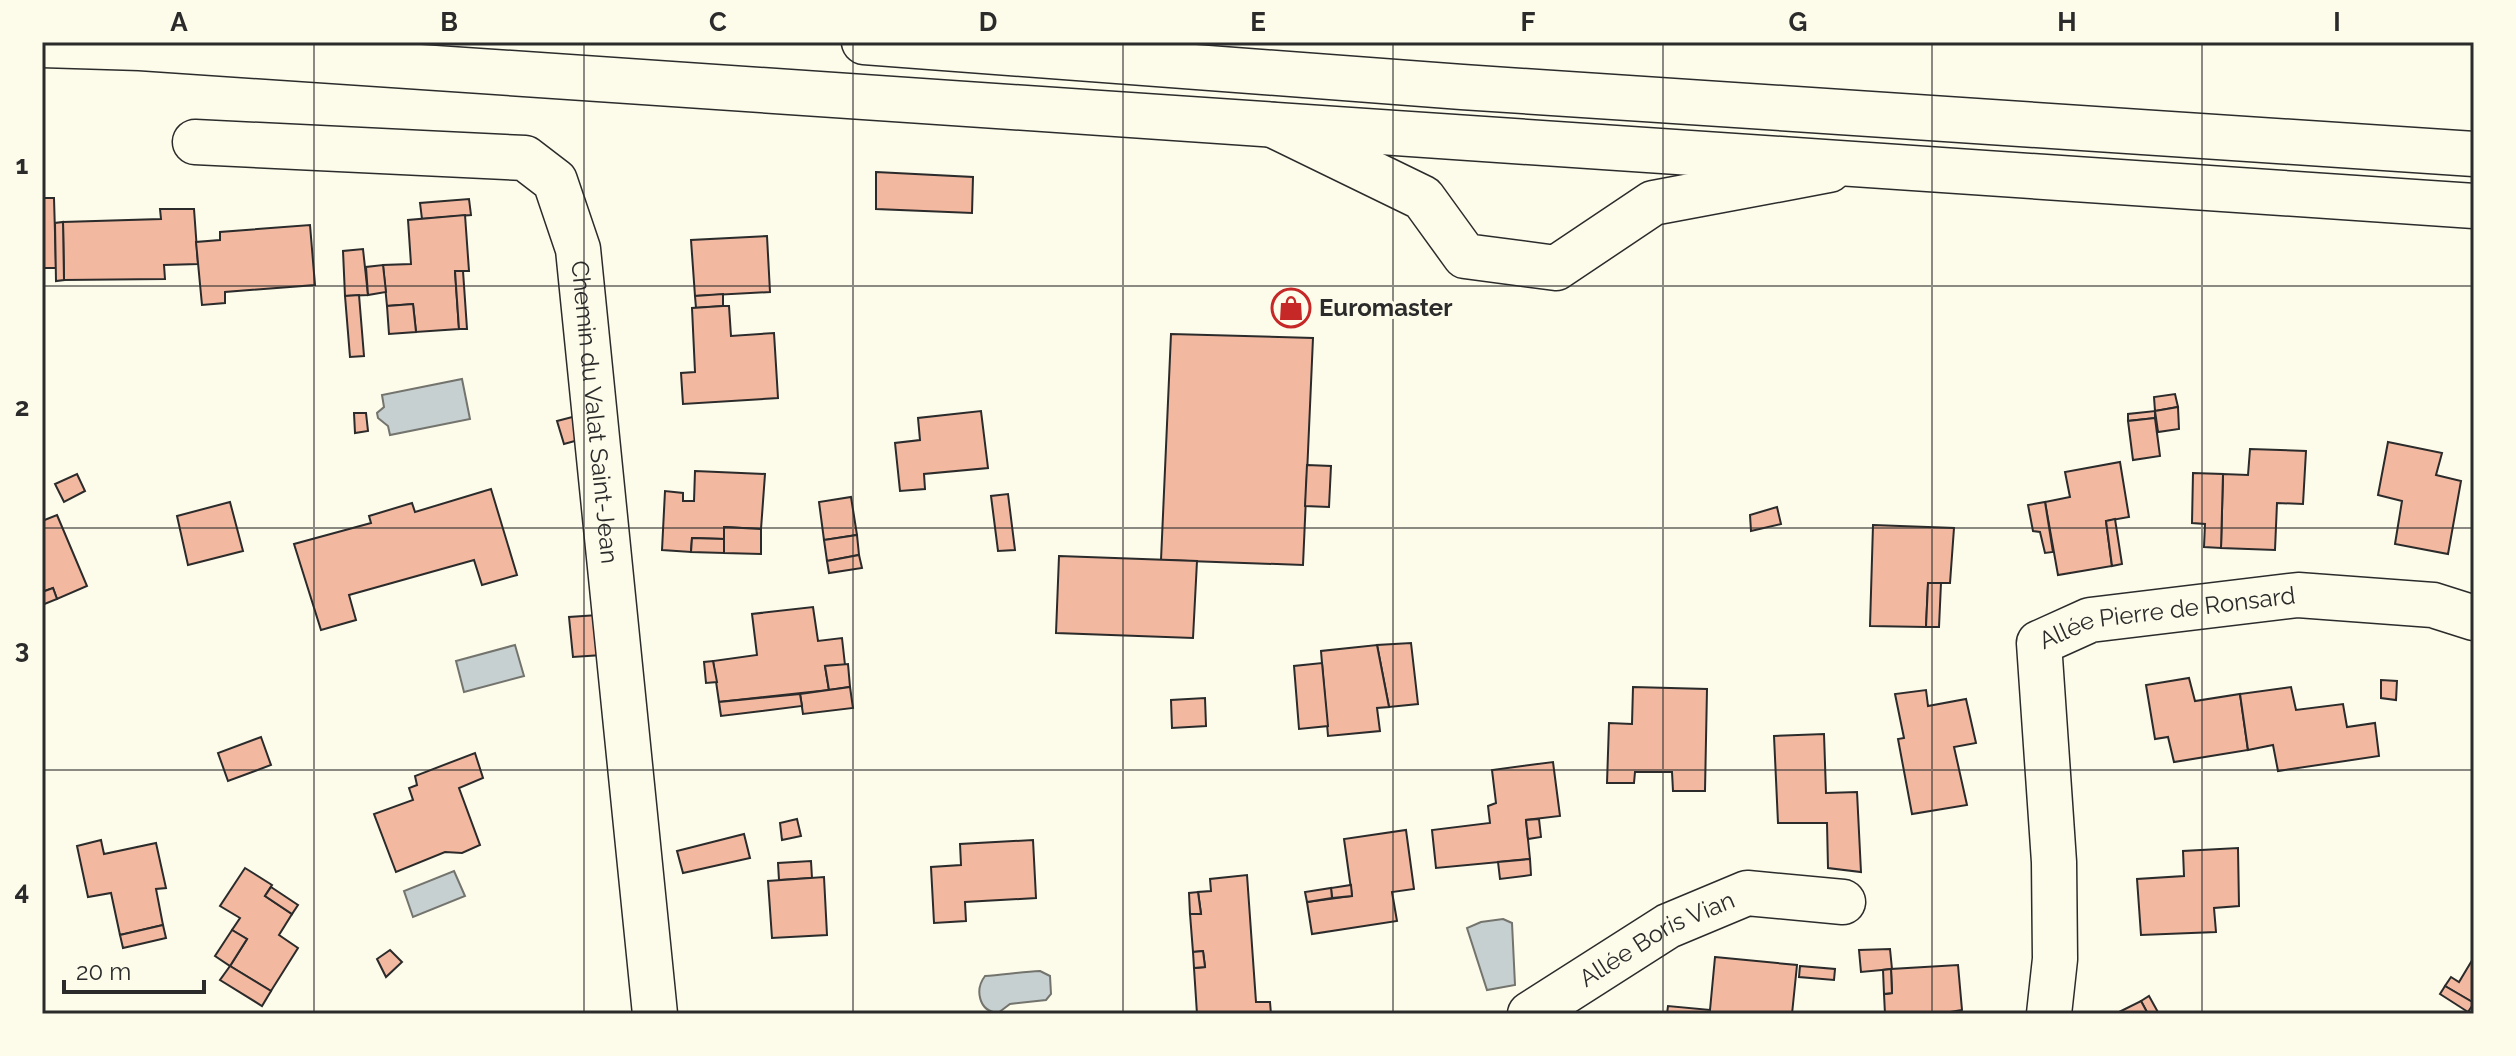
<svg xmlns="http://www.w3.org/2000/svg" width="2516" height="1056" viewBox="0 0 2516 1056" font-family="Raleway,sans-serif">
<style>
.water{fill:#c7d0d0;stroke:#74746e;stroke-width:2}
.building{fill:#f2b8a0;stroke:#2b2b2b;stroke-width:2}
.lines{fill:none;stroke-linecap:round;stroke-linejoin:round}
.minor-casing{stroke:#2b2b2b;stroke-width:47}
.highway-casing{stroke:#2b2b2b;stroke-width:47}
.minor{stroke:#fdfbea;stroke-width:44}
.highway{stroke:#fdfbea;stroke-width:44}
.grid{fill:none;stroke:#2b2b2b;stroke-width:2;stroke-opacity:0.55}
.labels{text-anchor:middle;stroke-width:6;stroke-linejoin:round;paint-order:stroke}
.poi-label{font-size:24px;font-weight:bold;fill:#2b2b2b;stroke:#fdfbea;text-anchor:start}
.street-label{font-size:24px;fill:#2b2b2b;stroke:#fdfbea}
.neatline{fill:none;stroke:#2b2b2b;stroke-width:3}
.grid-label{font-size:26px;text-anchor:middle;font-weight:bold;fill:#2b2b2b}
</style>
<rect width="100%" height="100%" fill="#fdfbea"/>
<g class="water">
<path d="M 462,379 L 470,419 L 390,435 L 388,426 L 378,418 L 377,413 L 384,407 L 382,395 Z"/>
<path d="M 515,645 L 524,676 L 464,692 L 456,661 Z"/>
<path d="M 454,871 L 465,896 L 413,917 L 404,891 Z"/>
<path d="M 1503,919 L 1512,923 L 1515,985 L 1487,990 L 1467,928 L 1481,922 Z"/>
<path d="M 1040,971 L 1050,976 L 1051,994 L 1046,1000 L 1010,1004 L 998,1013 C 978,1011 975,989 985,976 C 1002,975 1020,972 1040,971 Z"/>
</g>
<g class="building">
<path d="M 876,172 L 973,177 L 972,213 L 876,209 Z"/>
<path d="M 42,198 L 54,198 L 56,268 L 42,268 Z"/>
<path d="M 469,199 L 471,215 L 422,219 L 420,203 Z"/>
<path d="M 160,209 L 194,209 L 198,264 L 164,265 L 165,279 L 64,280 L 63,222 L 161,219 Z"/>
<path d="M 465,215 L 469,271 L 455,271 L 459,329 L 416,332 L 413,304 L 387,306 L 383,265 L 411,264 L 408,220 Z"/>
<path d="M 63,222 L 64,280 L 56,281 L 55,223 Z"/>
<path d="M 310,225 L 315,285 L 225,292 L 225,303 L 202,305 L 196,242 L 220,240 L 220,232 Z"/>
<path d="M 767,236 L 770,292 L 695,296 L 691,240 Z"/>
<path d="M 363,249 L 368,295 L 345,296 L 343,251 Z"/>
<path d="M 383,265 L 386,292 L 368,295 L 366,267 Z"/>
<path d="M 455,271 L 463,271 L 467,329 L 459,329 Z"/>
<path d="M 723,294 L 723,306 L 696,308 L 695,296 Z"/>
<path d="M 359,295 L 364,356 L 350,357 L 345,296 Z"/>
<path d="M 413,304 L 416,332 L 389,334 L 387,306 Z"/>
<path d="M 723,306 L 729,306 L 731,336 L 774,333 L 778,398 L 683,404 L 681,373 L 695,372 L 692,308 Z"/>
<path d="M 1171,334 L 1313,338 L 1303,565 L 1161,560 Z"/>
<path d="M 2175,394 L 2178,407 L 2155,411 L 2154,397 Z"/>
<path d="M 2178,407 L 2179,429 L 2158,432 L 2155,411 Z"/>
<path d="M 981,411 L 988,468 L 924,474 L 925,489 L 900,491 L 895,443 L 920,440 L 918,418 Z"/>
<path d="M 2155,411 L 2155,418 L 2128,421 L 2128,414 Z"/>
<path d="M 354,413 L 366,413 L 368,431 L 355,433 Z"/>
<path d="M 580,415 L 582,439 L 564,444 L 557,421 Z"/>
<path d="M 2155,418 L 2160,456 L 2133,460 L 2128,421 Z"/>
<path d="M 2388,442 L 2442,453 L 2436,475 L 2461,481 L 2448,554 L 2395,544 L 2402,501 L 2378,495 Z"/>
<path d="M 2250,449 L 2306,451 L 2303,504 L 2277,503 L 2275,550 L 2221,548 L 2223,474 L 2248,475 Z"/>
<path d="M 2120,462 L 2129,517 L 2106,521 L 2112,566 L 2058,575 L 2045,502 L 2070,497 L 2065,472 Z"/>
<path d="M 1307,465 L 1331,466 L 1329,507 L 1305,506 Z"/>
<path d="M 695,471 L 765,474 L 761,529 L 724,527 L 724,539 L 692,538 L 691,552 L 662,550 L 665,491 L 683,493 L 683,501 L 694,501 Z"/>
<path d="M 2193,473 L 2223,474 L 2221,548 L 2204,547 L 2205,524 L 2192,523 Z"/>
<path d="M 77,474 L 85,491 L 64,502 L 55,484 Z"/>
<path d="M 491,489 L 517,575 L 482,585 L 474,560 L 349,595 L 356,620 L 321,630 L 294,544 L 371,523 L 369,516 L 412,503 L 415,512 Z"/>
<path d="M 1008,494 L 1015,550 L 998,551 L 991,496 Z"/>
<path d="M 851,497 L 857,535 L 824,540 L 819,502 Z"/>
<path d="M 230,502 L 243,551 L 188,565 L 177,516 Z"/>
<path d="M 2045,502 L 2053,552 L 2045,553 L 2040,532 L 2033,531 L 2028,505 Z"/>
<path d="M 1777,507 L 1781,524 L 1751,531 L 1750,515 Z"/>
<path d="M 57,515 L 87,586 L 57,599 L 53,588 L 42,592 L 42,521 Z"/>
<path d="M 2115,519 L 2122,564 L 2112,566 L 2106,521 Z"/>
<path d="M 1873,525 L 1954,528 L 1950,583 L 1928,583 L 1926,627 L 1870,626 Z"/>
<path d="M 724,527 L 761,529 L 761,554 L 724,553 Z"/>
<path d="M 857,535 L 859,555 L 827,561 L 824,540 Z"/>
<path d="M 692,538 L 724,539 L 724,553 L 691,552 Z"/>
<path d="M 859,555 L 862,568 L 829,573 L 827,561 Z"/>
<path d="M 1059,556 L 1197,561 L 1193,638 L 1056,633 Z"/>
<path d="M 1928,583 L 1941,583 L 1939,627 L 1926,627 Z"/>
<path d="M 53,588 L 57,599 L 42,605 L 42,592 Z"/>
<path d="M 813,607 L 818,641 L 842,638 L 845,665 L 825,666 L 829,690 L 719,702 L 713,661 L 757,655 L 752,614 Z"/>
<path d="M 598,615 L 602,655 L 573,657 L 569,617 Z"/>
<path d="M 1411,643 L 1418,704 L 1389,707 L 1377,645 Z"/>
<path d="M 1377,645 L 1389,707 L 1377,708 L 1380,731 L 1328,736 L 1321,651 Z"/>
<path d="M 713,661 L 717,682 L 706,683 L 704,662 Z"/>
<path d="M 1322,663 L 1328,726 L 1299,729 L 1294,666 Z"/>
<path d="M 848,664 L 850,687 L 829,690 L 825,666 Z"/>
<path d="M 2189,678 L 2195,701 L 2240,694 L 2248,750 L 2174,762 L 2168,737 L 2155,739 L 2146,685 Z"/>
<path d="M 2381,680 L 2397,681 L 2396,700 L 2381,698 Z"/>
<path d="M 850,687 L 853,708 L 803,714 L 800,694 Z"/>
<path d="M 1633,687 L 1707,689 L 1705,791 L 1673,791 L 1672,772 L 1635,772 L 1634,783 L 1607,783 L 1609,723 L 1632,724 Z"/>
<path d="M 2291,687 L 2296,710 L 2343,704 L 2347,727 L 2375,723 L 2379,756 L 2278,771 L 2273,745 L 2248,750 L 2240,694 Z"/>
<path d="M 1926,690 L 1928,706 L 1966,699 L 1976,743 L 1954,747 L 1967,805 L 1912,814 L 1898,739 L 1904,738 L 1895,694 Z"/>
<path d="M 800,694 L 802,706 L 721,716 L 719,702 Z"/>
<path d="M 1205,698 L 1206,726 L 1172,728 L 1171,700 Z"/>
<path d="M 1824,734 L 1826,793 L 1857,792 L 1861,872 L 1828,868 L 1827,823 L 1778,823 L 1774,736 Z"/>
<path d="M 261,737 L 271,765 L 228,781 L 218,753 Z"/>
<path d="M 475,753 L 483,778 L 459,788 L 480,845 L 462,853 L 445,852 L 396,872 L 374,814 L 413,800 L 409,788 L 417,785 L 415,776 Z"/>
<path d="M 1553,762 L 1560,816 L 1526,820 L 1530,859 L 1436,868 L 1432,830 L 1490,823 L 1488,806 L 1496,803 L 1492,770 Z"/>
<path d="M 797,819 L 801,836 L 782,840 L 780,823 Z"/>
<path d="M 1539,819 L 1541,837 L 1528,839 L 1526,820 Z"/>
<path d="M 1406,830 L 1414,889 L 1392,892 L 1397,921 L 1312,934 L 1307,902 L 1352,896 L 1344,839 Z"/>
<path d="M 744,834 L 750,858 L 683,873 L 677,851 Z"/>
<path d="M 101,840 L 104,854 L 156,843 L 166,888 L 156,889 L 163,925 L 120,935 L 111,893 L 88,897 L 77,846 Z"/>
<path d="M 1033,840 L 1036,898 L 965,902 L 966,921 L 934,923 L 931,867 L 961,865 L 960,844 Z"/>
<path d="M 2238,848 L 2239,906 L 2214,908 L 2216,932 L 2141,935 L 2137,879 L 2184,876 L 2183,851 Z"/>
<path d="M 1530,859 L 1531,875 L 1500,879 L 1498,862 Z"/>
<path d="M 811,861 L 812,878 L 779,880 L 778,863 Z"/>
<path d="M 245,868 L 272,885 L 265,896 L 292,914 L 279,935 L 298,948 L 271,991 L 230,966 L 247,939 L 232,930 L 240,918 L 220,906 Z"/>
<path d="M 1247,875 L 1256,1002 L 1270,1002 L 1271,1014 L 1197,1014 L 1194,968 L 1205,967 L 1203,951 L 1193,952 L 1190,914 L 1201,914 L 1198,892 L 1211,891 L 1210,879 Z"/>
<path d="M 824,877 L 827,935 L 772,938 L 768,881 Z"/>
<path d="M 1351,885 L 1352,896 L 1332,898 L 1331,888 Z"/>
<path d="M 271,887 L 298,905 L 292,914 L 265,896 Z"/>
<path d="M 1331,888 L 1332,898 L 1307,902 L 1305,892 Z"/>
<path d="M 1198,892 L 1201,914 L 1190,914 L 1189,893 Z"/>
<path d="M 163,925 L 166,938 L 123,948 L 120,935 Z"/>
<path d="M 232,930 L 247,939 L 230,966 L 215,956 Z"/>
<path d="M 1890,949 L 1892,969 L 1861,972 L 1859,950 Z"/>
<path d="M 390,950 L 402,962 L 386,977 L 377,959 Z"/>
<path d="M 1203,951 L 1205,967 L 1194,968 L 1193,952 Z"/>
<path d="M 1715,957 L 1797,965 L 1792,1014 L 1667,1014 L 1668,1006 L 1710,1010 Z"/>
<path d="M 2474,957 L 2474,1003 L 2445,986 L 2451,977 L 2459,982 Z"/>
<path d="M 1958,965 L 1962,1010 L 1938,1014 L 1885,1014 L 1884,994 L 1892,993 L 1891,969 Z"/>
<path d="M 230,966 L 271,991 L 262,1006 L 220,980 Z"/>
<path d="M 1800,966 L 1835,969 L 1834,980 L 1799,977 Z"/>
<path d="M 1891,969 L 1892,993 L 1884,994 L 1883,970 Z"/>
<path d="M 2445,986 L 2474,1003 L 2468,1012 L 2440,994 Z"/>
<path d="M 2149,996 L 2159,1014 L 2148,1014 L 2141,1001 Z"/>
<path d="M 2141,1001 L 2148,1014 L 2120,1014 L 2119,1012 Z"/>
</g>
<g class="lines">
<g class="minor-casing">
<g id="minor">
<path d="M 1273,125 L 1423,198 L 1465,256 L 1556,268 L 1653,203 L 1829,170"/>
<path id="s1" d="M 195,142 L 525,158 L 555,181 L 578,249 L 655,1014"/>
<path id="s2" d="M 1530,1014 L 1668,926 L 1747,893 L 1843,902"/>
<path id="s3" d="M 2049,1014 L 2055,959 L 2054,862 L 2039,643 L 2090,620 L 2298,595 L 2433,605 L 2474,618"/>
</g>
</g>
<g class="highway-casing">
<g id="highway">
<path d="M 864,42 L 1462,87 L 2474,154"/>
<path d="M 42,45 L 140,48 L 2474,206"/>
</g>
</g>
<use href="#minor" class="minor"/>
<use href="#highway" class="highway"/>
</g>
<path class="grid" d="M 314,42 L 314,1014M 584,42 L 584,1014M 853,42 L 853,1014M 1123,42 L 1123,1014M 1393,42 L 1393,1014M 1663,42 L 1663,1014M 1932,42 L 1932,1014M 2202,42 L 2202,1014M 42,286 L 2474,286M 42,528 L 2474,528M 42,770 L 2474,770"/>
<defs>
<g id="shop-ring" transform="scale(2)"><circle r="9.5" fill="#fdfbea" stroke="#c62828" stroke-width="1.5"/><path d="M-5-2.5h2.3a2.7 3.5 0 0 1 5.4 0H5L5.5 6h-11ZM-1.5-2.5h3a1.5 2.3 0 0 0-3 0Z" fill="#c62828"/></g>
</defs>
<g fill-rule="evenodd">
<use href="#shop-ring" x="1291" y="308"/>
</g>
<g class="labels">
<g class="poi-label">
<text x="1319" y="316">Euromaster</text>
</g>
<g class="street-label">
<text dy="8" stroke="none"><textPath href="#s1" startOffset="604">Chemin du Valat Saint-Jean</textPath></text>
<text dy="8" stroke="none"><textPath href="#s3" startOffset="504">Allée Pierre de Ronsard</textPath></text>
<text dy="8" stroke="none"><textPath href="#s2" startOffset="148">Allée Boris Vian</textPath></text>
</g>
</g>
<rect width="2516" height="1056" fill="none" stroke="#fdfbea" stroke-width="88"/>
<path d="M64 980v12h140v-12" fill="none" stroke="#2b2b2b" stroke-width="4"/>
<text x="76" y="980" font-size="24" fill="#2b2b2b" stroke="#fdfbea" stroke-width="6" paint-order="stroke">20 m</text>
<rect x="44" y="44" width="2428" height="968" class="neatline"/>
<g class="grid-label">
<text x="179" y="31">A</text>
<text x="449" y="31">B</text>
<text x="718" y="31">C</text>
<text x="988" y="31">D</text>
<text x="1258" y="31">E</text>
<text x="1528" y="31">F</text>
<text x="1798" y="31">G</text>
<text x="2067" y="31">H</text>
<text x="2337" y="31">I</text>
<text x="22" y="174">1</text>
<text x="22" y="416">2</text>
<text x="22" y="658">3</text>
<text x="22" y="900">4</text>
</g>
</svg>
